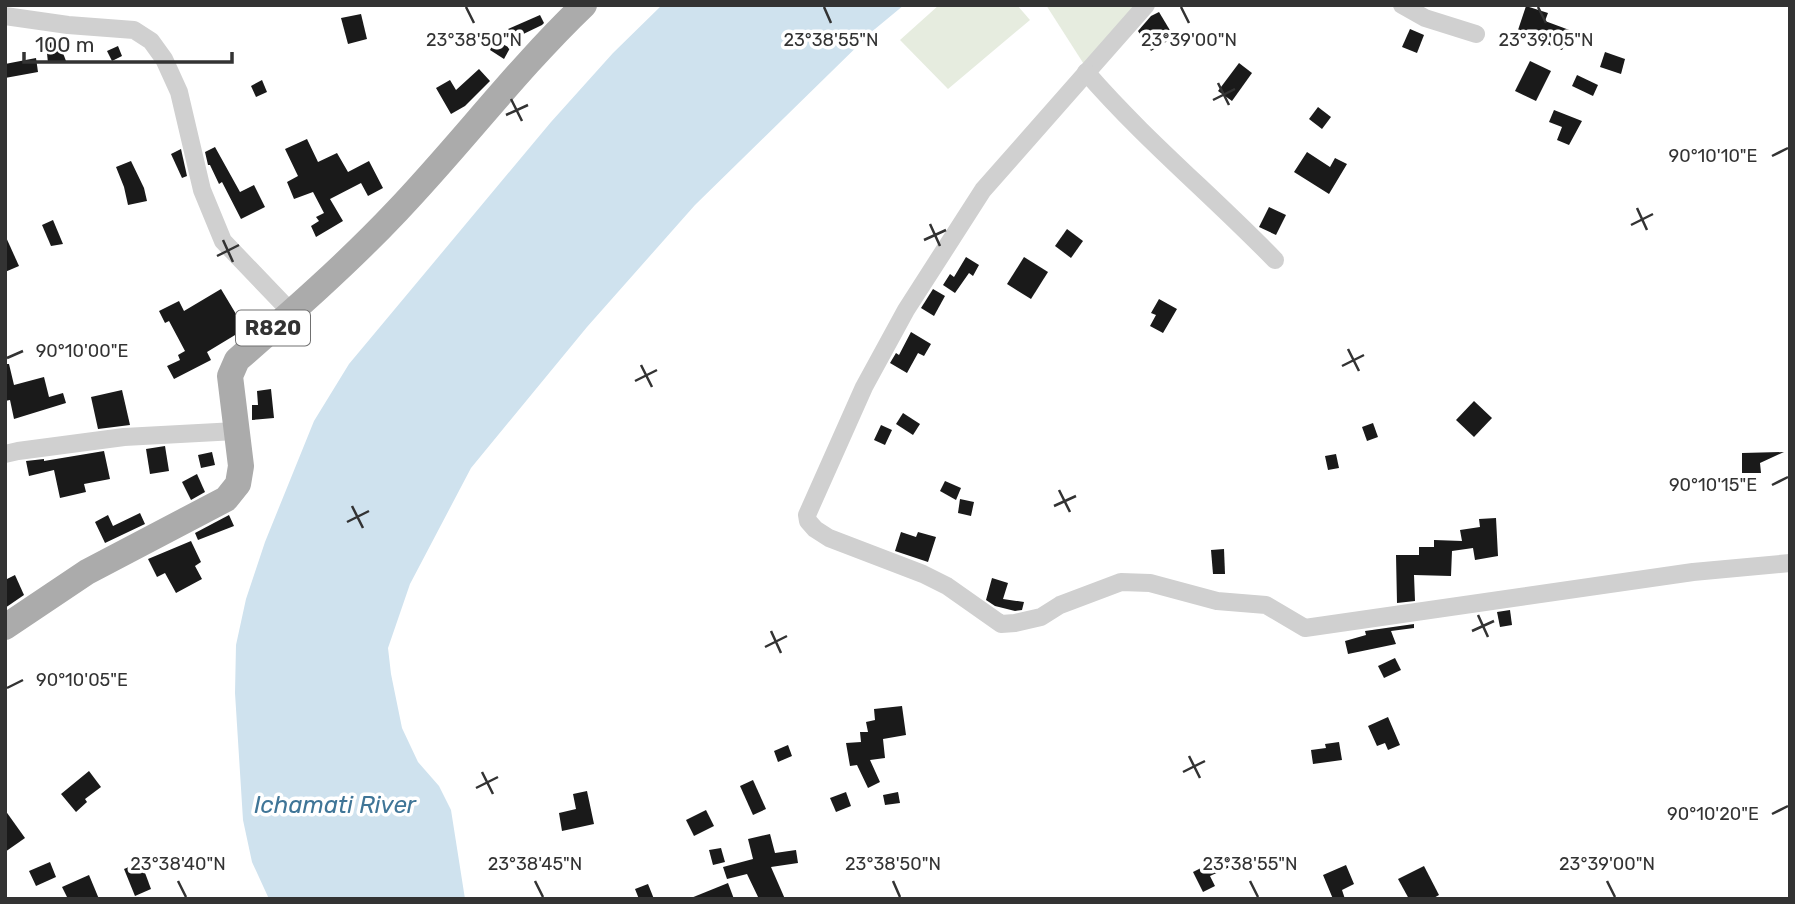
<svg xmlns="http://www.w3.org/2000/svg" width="1795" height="904" viewBox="0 0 1795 904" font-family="Rubik,sans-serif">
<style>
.green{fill:#e6ecdf}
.water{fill:#cfe2ee}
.building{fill:#1a1a1a}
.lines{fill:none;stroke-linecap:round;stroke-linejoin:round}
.street{stroke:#d0d0d0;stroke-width:18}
.primary{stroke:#ababab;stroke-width:26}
.ticks{fill:none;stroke:#333;stroke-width:2.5}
.labels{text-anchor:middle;stroke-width:7;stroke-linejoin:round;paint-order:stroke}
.shield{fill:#fff;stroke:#707070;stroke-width:2}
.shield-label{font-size:21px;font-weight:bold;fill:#333}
.water-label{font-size:24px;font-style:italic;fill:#3f7597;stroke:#fff}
.ticks-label{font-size:18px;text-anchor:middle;fill:#333;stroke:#fff;stroke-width:7;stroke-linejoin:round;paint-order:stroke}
</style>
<rect width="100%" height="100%" fill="#fff"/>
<g class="green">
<path d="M 939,5 L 1017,5 L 1030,20 L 948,89 L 900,40 Z"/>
<path d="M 1046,5 L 1138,5 L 1087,69 Z"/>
</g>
<path class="water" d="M 662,5 L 904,5 L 875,29 L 695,205 L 587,327 L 471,468 L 410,584 L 388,648 L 391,674 L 402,728 L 418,762 L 439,786 L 451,810 L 465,899 L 269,899 L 252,862 L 243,820 L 235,693 L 236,645 L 246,599 L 265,542 L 314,421 L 349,364 L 551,122 L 613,53 Z"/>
<g class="building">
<path d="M 1526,6 L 1548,13 L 1545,21 L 1572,31 L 1562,50 L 1542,42 L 1544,38 L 1518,30 Z"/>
<path d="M 1159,12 L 1174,37 L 1151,51 L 1138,31 L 1151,16 Z"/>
<path d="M 361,14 L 367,39 L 348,44 L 341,18 Z"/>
<path d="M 540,15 L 544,23 L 542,25 L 513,39 L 508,29 Z"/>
<path d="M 1410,29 L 1424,35 L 1417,53 L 1402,47 Z"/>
<path d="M 58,40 L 66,61 L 48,63 L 46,44 Z"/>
<path d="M 495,40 L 510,48 L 504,59 L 490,50 Z"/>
<path d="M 118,46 L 122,56 L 112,61 L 107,51 Z"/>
<path d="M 1605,52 L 1625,59 L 1621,74 L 1600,67 Z"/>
<path d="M 36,58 L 38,72 L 5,78 L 5,64 Z"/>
<path d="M 1530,61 L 1551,71 L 1536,101 L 1515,91 Z"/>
<path d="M 1239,63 L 1252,73 L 1232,101 L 1218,91 Z"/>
<path d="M 479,69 L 490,81 L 465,106 L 451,114 L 436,88 L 450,80 L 456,90 Z"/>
<path d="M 1577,75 L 1598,85 L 1593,96 L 1572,86 Z"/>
<path d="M 262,80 L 267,92 L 256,97 L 251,86 Z"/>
<path d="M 1318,107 L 1331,117 L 1322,129 L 1309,119 Z"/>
<path d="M 1554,110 L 1582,121 L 1569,145 L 1557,140 L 1562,127 L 1549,122 Z"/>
<path d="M 307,139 L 318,162 L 337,153 L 348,172 L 369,161 L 383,188 L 368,196 L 361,183 L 330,199 L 343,221 L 316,237 L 311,226 L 319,221 L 316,217 L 324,213 L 313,192 L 294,199 L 287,182 L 298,176 L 285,149 Z"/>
<path d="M 215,147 L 240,192 L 254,185 L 265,207 L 241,219 L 222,182 L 219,184 L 210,165 L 208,165 L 205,152 Z"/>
<path d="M 181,149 L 187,176 L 182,178 L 171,154 Z"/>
<path d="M 1307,152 L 1330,167 L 1335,158 L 1347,164 L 1329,194 L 1294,172 Z"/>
<path d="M 131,161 L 144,188 L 147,201 L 128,205 L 124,187 L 116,167 Z"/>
<path d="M 1269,207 L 1286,215 L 1276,235 L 1259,227 Z"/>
<path d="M 53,220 L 63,244 L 51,246 L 42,225 Z"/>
<path d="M 1067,229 L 1083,241 L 1071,258 L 1055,246 Z"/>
<path d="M 5,235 L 19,266 L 5,272 Z"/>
<path d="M 966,257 L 979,265 L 973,276 L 969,273 L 955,293 L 943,285 L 950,274 L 954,277 Z"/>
<path d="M 1024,257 L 1048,272 L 1031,299 L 1007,284 Z"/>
<path d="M 221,289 L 245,329 L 207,352 L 211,360 L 174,379 L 167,366 L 180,360 L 178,355 L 185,351 L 169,321 L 165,323 L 159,311 L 179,301 L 184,311 Z"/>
<path d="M 933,289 L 945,296 L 934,316 L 921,308 Z"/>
<path d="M 1159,299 L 1177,309 L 1163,333 L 1150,326 L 1156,315 L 1151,313 Z"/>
<path d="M 911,332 L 931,344 L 924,356 L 918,353 L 907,373 L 890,363 L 896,353 L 899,355 Z"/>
<path d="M 5,364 L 9,364 L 14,385 L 44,377 L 49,397 L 63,393 L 66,403 L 14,419 L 10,400 L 5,401 Z"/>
<path d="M 271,389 L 274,418 L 252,420 L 252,405 L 258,405 L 257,391 Z"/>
<path d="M 122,390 L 130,425 L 98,429 L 91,397 Z"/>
<path d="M 1474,401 L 1492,418 L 1474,437 L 1456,420 Z"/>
<path d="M 903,413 L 920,424 L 913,435 L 896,424 Z"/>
<path d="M 1373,423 L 1378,437 L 1367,441 L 1362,427 Z"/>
<path d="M 881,425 L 892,430 L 885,445 L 874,440 Z"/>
<path d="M 165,446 L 169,471 L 150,474 L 146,449 Z"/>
<path d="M 104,451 L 110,479 L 84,484 L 86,492 L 60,498 L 54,470 L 29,476 L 26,461 L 44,459 L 44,461 Z"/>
<path d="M 212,452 L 215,465 L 201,468 L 198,455 Z"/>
<path d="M 1784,452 L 1760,463 L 1761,473 L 1742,473 L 1742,453 Z"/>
<path d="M 1336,454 L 1339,468 L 1328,470 L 1325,456 Z"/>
<path d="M 197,474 L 205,492 L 191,500 L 182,482 Z"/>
<path d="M 945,481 L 961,488 L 956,500 L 940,491 Z"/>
<path d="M 960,499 L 974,502 L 971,516 L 958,513 Z"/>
<path d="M 140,513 L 145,524 L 105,543 L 95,522 L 108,515 L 113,526 Z"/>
<path d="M 229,515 L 234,526 L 198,540 L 195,533 Z"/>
<path d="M 1496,518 L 1498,556 L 1475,560 L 1473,548 L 1452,551 L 1451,576 L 1414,575 L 1415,601 L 1397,603 L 1396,555 L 1419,555 L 1419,547 L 1434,547 L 1434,540 L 1462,541 L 1460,530 L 1480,527 L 1479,519 Z"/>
<path d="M 901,532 L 916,537 L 918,532 L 936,537 L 928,562 L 895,551 Z"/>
<path d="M 191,541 L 201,562 L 195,566 L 202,579 L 176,593 L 165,573 L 157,577 L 148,559 Z"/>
<path d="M 1224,549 L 1225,574 L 1213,574 L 1211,550 Z"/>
<path d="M 15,575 L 24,595 L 5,608 L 5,580 Z"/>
<path d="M 992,578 L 1008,583 L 1003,599 L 1024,602 L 1022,610 L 1015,611 L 995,606 L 986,600 Z"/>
<path d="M 1510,610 L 1512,625 L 1500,627 L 1497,612 Z"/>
<path d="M 1414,624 L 1414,628 L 1391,631 L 1396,644 L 1348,654 L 1345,641 L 1366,635 L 1365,631 Z"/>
<path d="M 1395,658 L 1401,670 L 1384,678 L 1378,666 Z"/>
<path d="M 902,706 L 906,735 L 883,739 L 885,758 L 870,760 L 880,782 L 868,788 L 857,765 L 850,766 L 846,743 L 861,742 L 860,732 L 868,732 L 866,722 L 875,720 L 874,709 Z"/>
<path d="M 1388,717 L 1400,745 L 1388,750 L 1385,743 L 1377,746 L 1368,726 Z"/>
<path d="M 1339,742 L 1342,760 L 1313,764 L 1311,750 L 1326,748 L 1325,744 Z"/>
<path d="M 788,745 L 792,756 L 778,762 L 774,751 Z"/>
<path d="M 89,771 L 101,787 L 85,799 L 87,802 L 76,812 L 61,794 Z"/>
<path d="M 753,780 L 766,809 L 753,815 L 740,786 Z"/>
<path d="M 587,791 L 594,824 L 562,831 L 559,813 L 576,809 L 573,794 Z"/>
<path d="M 846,792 L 851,806 L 836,812 L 830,798 Z"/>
<path d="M 898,792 L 900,803 L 885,805 L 883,795 Z"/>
<path d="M 5,810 L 25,838 L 5,852 Z"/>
<path d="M 706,810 L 714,826 L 694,836 L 686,820 Z"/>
<path d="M 770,834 L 775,853 L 796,850 L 798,863 L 771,867 L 785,899 L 759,899 L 747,874 L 727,879 L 723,867 L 753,859 L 748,839 Z"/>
<path d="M 721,848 L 725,862 L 713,865 L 709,850 Z"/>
<path d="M 1229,854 L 1234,865 L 1210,876 L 1215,886 L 1203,892 L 1193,872 Z"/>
<path d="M 50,862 L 56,877 L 36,886 L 29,871 Z"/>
<path d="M 141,862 L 151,889 L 135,896 L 124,869 Z"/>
<path d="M 1346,865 L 1354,884 L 1342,890 L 1345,899 L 1333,899 L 1323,875 Z"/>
<path d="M 1424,866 L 1439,895 L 1432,899 L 1409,899 L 1398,879 Z"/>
<path d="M 89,875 L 99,899 L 68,899 L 62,887 Z"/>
<path d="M 728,883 L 734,899 L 691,899 L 691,898 Z"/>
<path d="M 648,884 L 654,899 L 639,899 L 635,889 Z"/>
</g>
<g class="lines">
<g class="street">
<path d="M 1146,5 L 983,190 L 906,310 L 864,387 L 807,515 L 808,521 L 815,529 L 829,538 L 923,574 L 947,586 L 1001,624 L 1015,623 L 1041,617 L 1060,605 L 1121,582 L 1150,583 L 1217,601 L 1266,605 L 1305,628 L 1693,572 L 1790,563"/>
<path d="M 1402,5 L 1425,18 L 1476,34"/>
<path d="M 5,16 L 68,25 L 134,30 L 151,41 L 164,59 L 179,92 L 202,190 L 223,241 L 291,312"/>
<path d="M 1086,72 C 1144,139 1213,196 1275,260"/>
<path d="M 5,454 L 18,451 L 124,437 L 236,431"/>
</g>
<path class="primary" d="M 5,627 L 87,572 L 226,499 L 238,484 L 241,466 L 230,376 L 237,360 C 292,312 347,264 397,211 C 461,144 517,69 584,5"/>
</g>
<path class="ticks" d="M 466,7 L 474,23M 824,7 L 831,23M 1181,7 L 1189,23M 1538,7 L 1546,23M 1218,83 L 1229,105M 511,99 L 522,121M 1213,100 L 1235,89M 506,115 L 528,105M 1772,156 L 1788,148M 1637,208 L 1647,230M 930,224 L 940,246M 1631,225 L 1653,214M 223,240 L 233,262M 924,240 L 946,230M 217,256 L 239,245M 1348,349 L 1359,371M 7,358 L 23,351M 641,365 L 652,387M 1342,366 L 1364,355M 635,381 L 657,370M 1772,485 L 1788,477M 1059,490 L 1070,512M 352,506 L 363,528M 1054,506 L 1076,496M 347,522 L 369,511M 1478,615 L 1488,637M 771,631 L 781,653M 1472,631 L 1494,621M 765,647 L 787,636M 7,688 L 23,680M 1189,756 L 1200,778M 482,772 L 493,794M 1183,772 L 1205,761M 476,788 L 498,777M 1772,814 L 1788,806M 178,881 L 186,897M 535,881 L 543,897M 893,881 L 900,897M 1250,881 L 1258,897M 1607,881 L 1615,897"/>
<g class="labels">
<rect class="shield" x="236" y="310.5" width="74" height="35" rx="5"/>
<g class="shield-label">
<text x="273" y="335">R820</text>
</g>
<g class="water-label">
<text x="335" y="813">Ichamati River</text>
</g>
</g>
<g class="ticks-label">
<text x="474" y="46">23°38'50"N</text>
<text x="831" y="46">23°38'55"N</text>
<text x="1189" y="46">23°39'00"N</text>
<text x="1546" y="46">23°39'05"N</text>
<text x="1713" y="162">90°10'10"E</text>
<text x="82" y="357">90°10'00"E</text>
<text x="1713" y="491">90°10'15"E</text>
<text x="82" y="686">90°10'05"E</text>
<text x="1713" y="820">90°10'20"E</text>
<text x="178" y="870">23°38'40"N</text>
<text x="535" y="870">23°38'45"N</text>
<text x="893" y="870">23°38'50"N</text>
<text x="1250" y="870">23°38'55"N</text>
<text x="1607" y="870">23°39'00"N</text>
</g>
<rect width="1795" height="904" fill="none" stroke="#333333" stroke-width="14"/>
<path d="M24 52v10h208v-10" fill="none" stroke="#333333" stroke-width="3.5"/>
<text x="35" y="52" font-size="21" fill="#333333" stroke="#ffffff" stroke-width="5" paint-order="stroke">100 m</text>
</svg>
